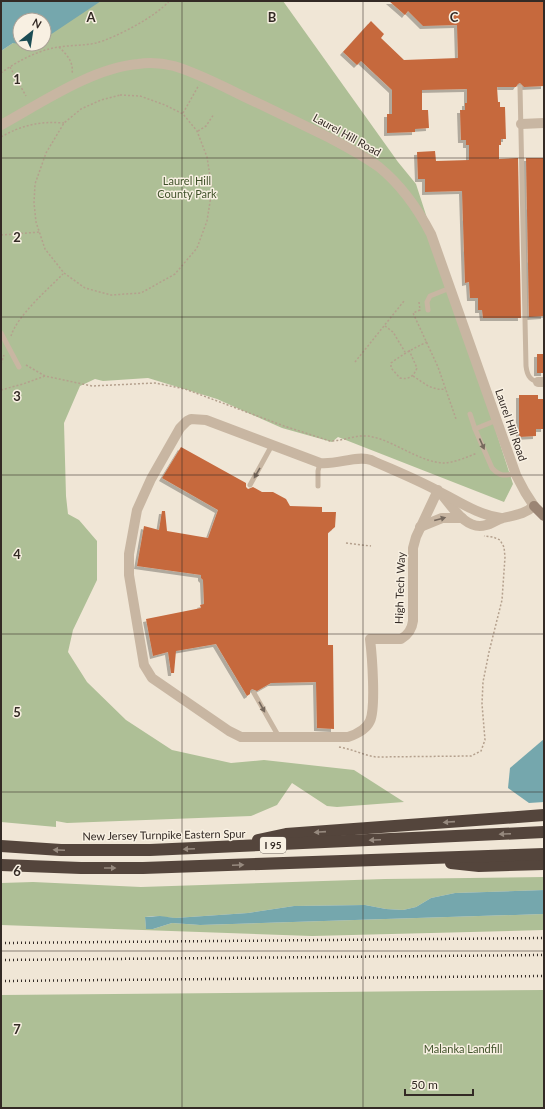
<svg xmlns="http://www.w3.org/2000/svg" width="545" height="1109" viewBox="0 0 545 1109" font-family="Lato,sans-serif">
<style>
.green{fill:#aebf96}
.water{fill:#75a7ad}
.building{fill:#c6693e;filter:url(#shadow)}
.lines{fill:none;stroke-linecap:round;stroke-linejoin:round}
.path{stroke:#b4a08d;stroke-width:1.5;stroke-dasharray:2 2;stroke-linecap:butt}
.lane{stroke:#c8b6a2;stroke-width:5}
.street{stroke:#c8b6a2;stroke-width:10}
.secondary{stroke:#9b8574;stroke-width:10}
.highway{stroke:#54453c;stroke-width:12}
.rail{stroke:#332a25;stroke-width:2.5;stroke-dasharray:1 3;stroke-linecap:butt}
.oneway{fill:#76695d}
.oneway2{fill:#96897e}
.grid{fill:none;stroke:#332a25;stroke-width:1;stroke-opacity:0.55}
.labels{text-anchor:middle;stroke-width:3;stroke-linejoin:round;paint-order:stroke}
.shield{fill:#f8f0e2;stroke:#6e655e;stroke-width:1}
.shield-label{font-size:10px;font-weight:bold;fill:#332a25}
.street-label{font-size:11px;fill:#332a25;stroke:#f8f0e2}
.park-label{font-size:11px;fill:#3f5129;stroke:#f8f0e2}
.grid-label{font-size:13px;text-anchor:middle;font-weight:bold;fill:#332a25;stroke:#f8f0e2;stroke-width:3;stroke-linejoin:round;paint-order:stroke}
</style>
<defs>
<filter id="shadow"><feDropShadow dx="-3" dy="3" stdDeviation="0" flood-color="#0004"/></filter>
</defs>
<rect width="100%" height="100%" fill="#f0e6d6"/>
<g class="green">
<path d="M 100,1 L 283,1 L 398,162 L 416,184 L 513,484 L 504,502 L 338,437 L 332,442 L 282,428 L 217,399 L 148,378 L 103,381 L 95,379 L 80,386 L 64,423 L 66,496 L 68,514 L 79,520 L 97,541 L 97,580 L 73,630 L 68,652 L 87,682 L 126,720 L 172,750 L 231,763 L 264,760 L 354,770 L 404,802 L 337,807 L 327,806 L 292,783 L 277,805 L 251,816 L 67,823 L 56,821 L 56,827 L 1,822 L 1,51 L 13,43 L 20,37 L 20,44 L 44,44 L 44,27 Z"/>
<path d="M 544,877 L 544,890 L 455,893 L 431,898 L 416,907 L 403,910 L 386,909 L 365,905 L 294,906 L 248,913 L 175,918 L 153,916 L 145,917 L 146,928 L 153,929 L 172,923 L 200,925 L 544,914 L 544,930 L 312,936 L 1,925 L 1,883 L 33,882 L 141,887 L 385,879 Z"/>
<path d="M 544,990 L 544,1108 L 1,1108 L 1,995 Z"/>
</g>
<g class="water">
<path d="M 1,1 L 101,1 L 44,39 L 44,20 L 20,20 L 20,44 L 13,43 L 1,51 Z"/>
<path d="M 544,739 L 544,802 L 529,803 L 508,788 L 510,768 Z"/>
<path d="M 544,890 L 544,914 L 200,925 L 172,923 L 153,929 L 146,929 L 145,917 L 160,916 L 175,918 L 248,913 L 294,906 L 365,905 L 386,909 L 403,910 L 416,907 L 431,898 L 455,893 Z"/>
</g>
<g class="building">
<path d="M 389,1 L 544,1 L 544,86 L 524,87 L 520,83 L 518,84 L 516,87 L 497,87 L 498,102 L 500,102 L 500,107 L 505,107 L 506,139 L 501,139 L 501,145 L 499,145 L 499,159 L 518,158 L 521,318 L 483,318 L 482,310 L 478,310 L 478,298 L 470,298 L 469,282 L 465,283 L 462,191 L 425,192 L 425,179 L 418,179 L 417,152 L 435,151 L 436,161 L 469,160 L 469,145 L 466,145 L 466,140 L 461,140 L 460,110 L 465,110 L 465,103 L 467,103 L 467,89 L 422,90 L 422,110 L 428,110 L 429,128 L 415,129 L 415,132 L 387,133 L 387,114 L 392,114 L 392,90 L 361,61 L 357,65 L 343,52 L 371,21 L 384,34 L 381,38 L 404,60 L 458,58 L 457,25 L 423,26 L 408,11 L 405,15 Z"/>
<path d="M 526,158 L 544,158 L 544,316 L 529,317 Z"/>
<rect x="537" y="354" width="7" height="19"/>
<path d="M 519,395 L 538,395 L 538,399 L 544,399 L 544,429 L 536,429 L 536,436 L 519,437 Z"/>
<path d="M 181,447 L 246,483 L 246,487 L 248,489 L 253,487 L 262,492 L 273,492 L 286,499 L 290,506 L 322,507 L 322,512 L 336,512 L 335,527 L 328,533 L 328,645 L 333,645 L 334,729 L 317,728 L 316,682 L 271,683 L 257,691 L 252,689 L 250,691 L 250,694 L 247,696 L 216,644 L 176,651 L 174,673 L 171,673 L 168,652 L 153,656 L 146,619 L 201,608 L 200,605 L 204,604 L 203,580 L 201,578 L 201,575 L 137,566 L 144,526 L 159,530 L 162,511 L 165,511 L 167,531 L 208,538 L 218,510 L 162,478 Z"/>
</g>
<g class="lines">
<g class="path">
<path d="M 59,47 C 67,55 74,62 72,74"/>
<path d="M 10,67 L 26,96"/>
<path d="M 1,73 C 16,62 35,52 53,48 C 67,45 82,46 96,43 C 115,38 157,16 169,1"/>
<path d="M 120,95 L 140,96 L 165,105 L 183,114 L 197,131 L 207,157 L 212,189 L 207,221 L 197,248 L 175,274 L 141,293 L 111,295 L 85,288 L 64,273 L 45,249 L 36,222 L 34,203 L 35,184 L 46,153 L 64,123 L 81,109 L 101,100 Z"/>
<path d="M 183,113 L 199,85"/>
<path d="M 198,131 L 206,126 L 214,114"/>
<path d="M 1,137 C 22,125 40,121 64,123"/>
<path d="M 1,235 L 40,232"/>
<path d="M 419,302 L 420,310 L 413,313 L 438,367 L 456,419"/>
<path d="M 385,326 L 393,332 L 405,352"/>
<path d="M 11,336 C 17,316 48,289 63,274"/>
<path d="M 409,350 L 417,368 C 414,376 409,380 400,378 L 391,368 L 391,363 C 403,354 414,348 427,342"/>
<path d="M 355,362 L 404,301"/>
<path d="M 1,364 L 4,355"/>
<path d="M 26,365 L 45,376 L 92,386 L 155,383 L 185,389 L 284,426 L 330,441 C 345,441 358,433 373,437 C 396,442 421,463 445,463 C 455,462 468,457 477,453"/>
<path d="M 413,376 C 424,383 432,391 446,389"/>
<path d="M 1,390 L 23,384 L 45,376"/>
<path d="M 346,543 L 371,546"/>
<path d="M 339,747 C 352,749 363,755 376,757 L 471,756 L 481,751 L 485,740 L 482,704 L 483,682 L 489,652 L 502,600 L 505,557 L 504,547 L 500,540 L 493,537 L 484,536"/>
</g>
<g class="lane">
<path d="M 520,87 L 526,366 C 527,374 529,380 538,382"/>
<path d="M 428,310 L 427,302 L 430,296 L 450,288"/>
<path d="M 1,333 L 19,367"/>
<path d="M 470,414 L 475,429"/>
<path d="M 497,420 L 475,429 L 492,468 C 500,477 505,476 515,473"/>
<path d="M 250,485 L 272,445"/>
<path d="M 318,486 L 318,471 L 320,463"/>
<path d="M 254,693 L 279,737"/>
</g>
<g class="street">
<path d="M 521,124 L 544,123"/>
<path d="M 1,125 C 41,103 92,68 138,64 C 150,62 162,63 174,66 C 204,75 233,92 262,105 C 285,116 307,127 330,138 C 347,147 364,156 379,167 C 401,185 418,209 431,234 L 516,475 L 525,492 L 534,506 C 525,514 515,515 503,518 C 497,519 492,524 486,525 C 467,531 453,508 443,496"/>
<path d="M 538,382 L 544,382"/>
<path d="M 438,490 L 416,537 L 413,548 L 413,621 C 412,629 408,635 401,639 L 370,639 C 372,655 376,708 370,721 C 366,730 357,734 348,737 L 241,737 L 229,731 L 152,678 L 144,665 L 129,575 L 129,554 L 137,510 L 151,479 L 180,428 L 187,421 L 191,419 L 206,420 L 320,463 C 337,465 356,455 371,460 C 393,470 416,479 438,491 C 458,501 478,515 501,518"/>
<path d="M 420,527 L 442,518 L 462,518"/>
</g>
<path class="secondary" d="M 534,506 L 544,516"/>
<g class="highway">
<path d="M 258,840 L 286,834 L 544,815"/>
<path d="M 1,846 L 61,850 L 150,850 L 544,832"/>
<path d="M 451,863 L 479,866 L 544,864"/>
<path d="M 1,865 L 81,868 L 143,868 L 544,854"/>
</g>
<g class="rail">
<path d="M 1,943 L 544,938"/>
<path d="M 1,960 L 544,955"/>
<path d="M 1,981 L 544,976"/>
</g>
</g>
<defs><path id="oneway-solid" d="M-6-.8H1V-3.2L6.5 0L1 3.2V.8H-6Z"/></defs>
<g class="oneway">
<use href="#oneway-solid" transform="translate(482 444) rotate(66)"/>
<use href="#oneway-solid" transform="translate(257 473) rotate(120)"/>
<use href="#oneway-solid" transform="translate(440 519) rotate(-15)"/>
<use href="#oneway-solid" transform="translate(262 707) rotate(61)"/>
</g>
<g class="oneway2">
<use href="#oneway-solid" transform="translate(449 822) rotate(176)"/>
<use href="#oneway-solid" transform="translate(320 832) rotate(176)"/>
<use href="#oneway-solid" transform="translate(505 834) rotate(177)"/>
<use href="#oneway-solid" transform="translate(375 840) rotate(177)"/>
<use href="#oneway-solid" transform="translate(189 849) rotate(178)"/>
<use href="#oneway-solid" transform="translate(59 850) rotate(-178)"/>
<use href="#oneway-solid" transform="translate(238 865) rotate(-2)"/>
<use href="#oneway-solid" transform="translate(110 868)"/>
</g>
<path class="grid" d="M 182,1 L 182,1108M 363,1 L 363,1108M 1,158 L 544,158M 1,317 L 544,317M 1,475 L 544,475M 1,634 L 544,634M 1,792 L 544,792M 1,951 L 544,951"/>
<g class="labels">
<rect class="shield" x="260" y="837" width="26" height="16" rx="3"/>
<g class="shield-label">
<text x="273" y="849">I 95</text>
</g>
<g class="street-label">
<text transform="translate(347 135) rotate(29)" y="4">Laurel Hill Road</text>
<text transform="translate(511 425) rotate(71)" y="4">Laurel Hill Road</text>
<text transform="translate(400 588) rotate(-88)" y="4">High Tech Way</text>
<text transform="translate(164 835) rotate(-1)" y="4">New Jersey Turnpike Eastern Spur</text>
</g>
<g class="park-label">
<text x="187" y="185">Laurel Hill<tspan x="187" dy="13">County Park</tspan></text>
<text x="463" y="1053">Malanka Landfill</text>
</g>
</g>
<g class="grid-label">
<text x="91" y="22">A</text>
<text x="272" y="22">B</text>
<text x="454" y="22">C</text>
<text x="17" y="84">1</text>
<text x="17" y="242">2</text>
<text x="17" y="401">3</text>
<text x="17" y="559">4</text>
<text x="17" y="717">5</text>
<text x="17" y="876">6</text>
<text x="17" y="1034">7</text>
</g>
<rect width="545" height="1109" fill="none" stroke="#332a25" stroke-width="4"/>
<g transform="translate(32 32) rotate(30)"><circle r="19" fill="#f8f0e2" stroke="#a9a196"/>
<path d="M0-3L7 15L0 10L-7 15Z" fill="#1b4c54"/>
<text y="-6" font-size="11" font-weight="bold" text-anchor="middle" fill="#332a25">N</text>
</g>
<path d="M405 1089v6h68v-6" fill="none" stroke="#332a25" stroke-width="2"/>
<text x="411" y="1089" font-size="12" fill="#332a25" stroke="#f8f0e2" stroke-width="3" paint-order="stroke">50 m</text>
</svg>
